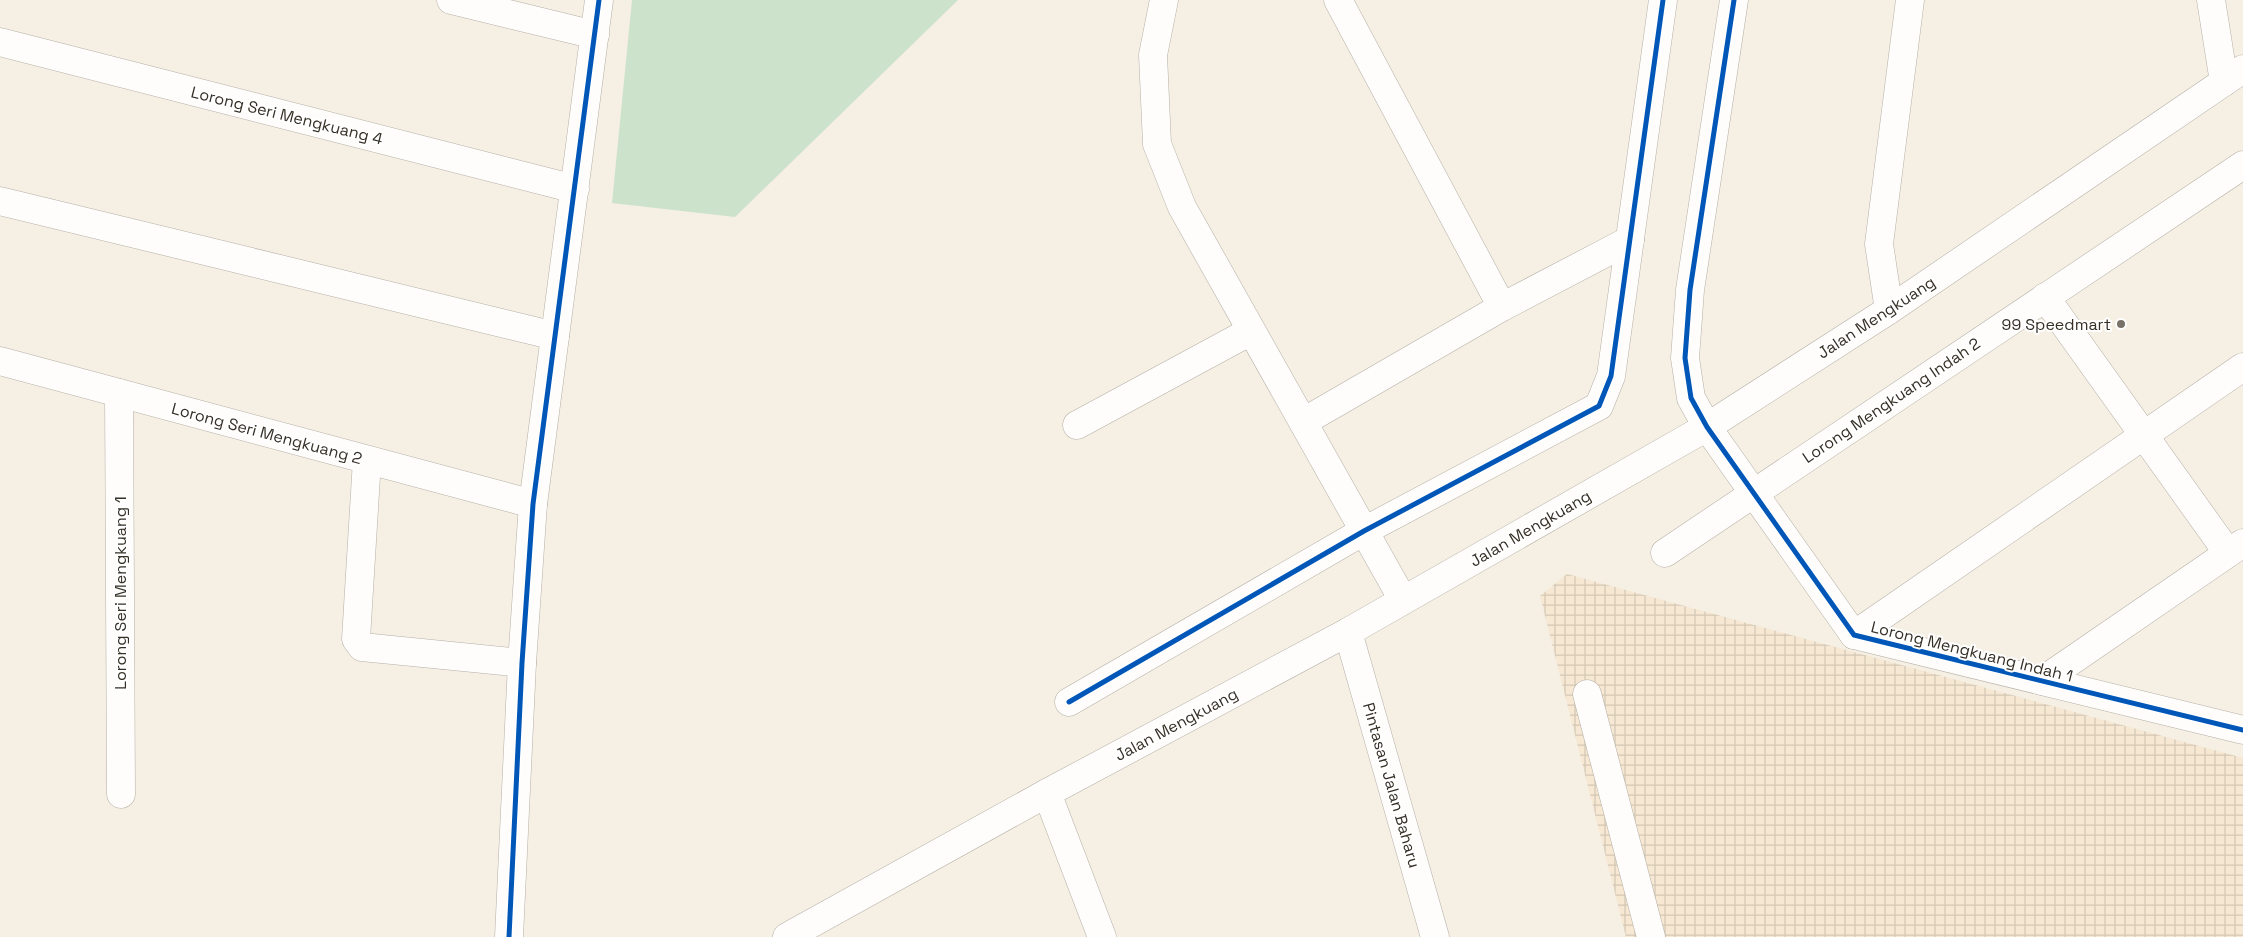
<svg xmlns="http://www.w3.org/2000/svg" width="2243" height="937" viewBox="0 0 2243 937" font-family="'Space Grotesk',sans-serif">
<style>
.industrial{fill:url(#industrial-grid)}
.park{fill:#cce2ca}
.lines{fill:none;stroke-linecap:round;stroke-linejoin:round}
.minor-casing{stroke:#b5b0a7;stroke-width:29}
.major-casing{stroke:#b5b0a7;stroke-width:29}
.minor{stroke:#fefdfb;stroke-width:28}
.major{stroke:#fefdfb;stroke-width:28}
.cycleway-casing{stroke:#fff;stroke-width:8}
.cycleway{stroke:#0057b8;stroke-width:5}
.poi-dot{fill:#787268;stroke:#fff;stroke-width:2}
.labels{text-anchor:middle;stroke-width:4;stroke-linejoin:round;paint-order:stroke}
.street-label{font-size:16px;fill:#352f26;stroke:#fff}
.poi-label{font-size:16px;fill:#352f26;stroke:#fff;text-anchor:end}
</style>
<defs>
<pattern id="industrial-grid" width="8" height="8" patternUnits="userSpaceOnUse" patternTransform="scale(1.25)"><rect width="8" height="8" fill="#f6e8d2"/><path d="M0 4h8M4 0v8" fill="none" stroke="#d4c7b4"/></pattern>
</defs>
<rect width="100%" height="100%" fill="#f5efe4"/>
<path class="industrial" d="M 1567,574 L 2243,758 L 2243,937 L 1626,937 L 1540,596 Z"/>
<path class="park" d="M 632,0 L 958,0 L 735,217 L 612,203 Z"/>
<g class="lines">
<g class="minor-casing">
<g id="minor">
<path d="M 451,0 L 595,35"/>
<path d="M 1164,0 L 1153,55 L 1157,144 L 1182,207 L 1403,600"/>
<path d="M 1338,0 L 1502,307"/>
<path d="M 1734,0 L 1690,290 L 1685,358 L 1691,398 L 1707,427 L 1854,635 L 2243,730"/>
<path d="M 2211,0 L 2224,82"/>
<path d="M 0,42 L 575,189"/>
<path d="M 0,201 L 555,336"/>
<path d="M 2045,297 L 2228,553"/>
<path d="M 1889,310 L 1879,244 L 1910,0"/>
<path d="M 0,361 L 533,504"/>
<path d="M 119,393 L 121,794"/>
<path d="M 1303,422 L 1502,307 L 1630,240"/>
<path d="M 1077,425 L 1251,331"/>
<path d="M 367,460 L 356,639 L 362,647 L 522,663"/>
<path d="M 1665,553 L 2243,165"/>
<path d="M 1348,632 L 1435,937"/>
<path d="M 1854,635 L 2243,367"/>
<path d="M 2042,681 L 2243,543"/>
<path d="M 1587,694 L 1651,937"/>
<path d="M 1069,702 L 1364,531 L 1599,406 L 1611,376 L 1663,0"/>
<path d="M 1047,793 L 1102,937"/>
<path d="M 509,937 L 522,663 L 533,504 L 599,0"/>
</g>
</g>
<g class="major-casing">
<path id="major" d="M 787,937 L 1047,793 L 1348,632 L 1707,427 L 1889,310 L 2243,69"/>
</g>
<use href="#minor" class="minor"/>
<use href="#major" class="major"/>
<g class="cycleway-casing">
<g id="cycleway">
<path d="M 1734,0 L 1690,290 L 1685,358 L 1691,398 L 1707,427 L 1854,635 L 2243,730"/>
<path d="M 1069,702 L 1364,531 L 1599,406 L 1611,376 L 1663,0"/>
<path d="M 509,937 L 522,663 L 533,504 L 599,0"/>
</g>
</g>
<use href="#cycleway" class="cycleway"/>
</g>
<circle class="poi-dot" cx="2121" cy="324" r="5"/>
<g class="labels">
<g class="street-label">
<text transform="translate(287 115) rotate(14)" y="6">Lorong Seri Mengkuang 4</text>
<text transform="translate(1876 317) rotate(-33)" y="6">Jalan Mengkuang</text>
<text transform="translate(1891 400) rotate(-34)" y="6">Lorong Mengkuang Indah 2</text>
<text transform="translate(267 433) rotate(15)" y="6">Lorong Seri Mengkuang 2</text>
<text transform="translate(1530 528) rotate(-30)" y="6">Jalan Mengkuang</text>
<text transform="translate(120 593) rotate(-90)" y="6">Lorong Seri Mengkuang 1</text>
<text transform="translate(1972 651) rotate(14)" y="6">Lorong Mengkuang Indah 1</text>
<text transform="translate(1176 724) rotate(-28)" y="6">Jalan Mengkuang</text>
<text transform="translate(1392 785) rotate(74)" y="6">Pintasan Jalan Baharu</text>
</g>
<g class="poi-label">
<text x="2111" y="330">99 Speedmart</text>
</g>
</g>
</svg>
